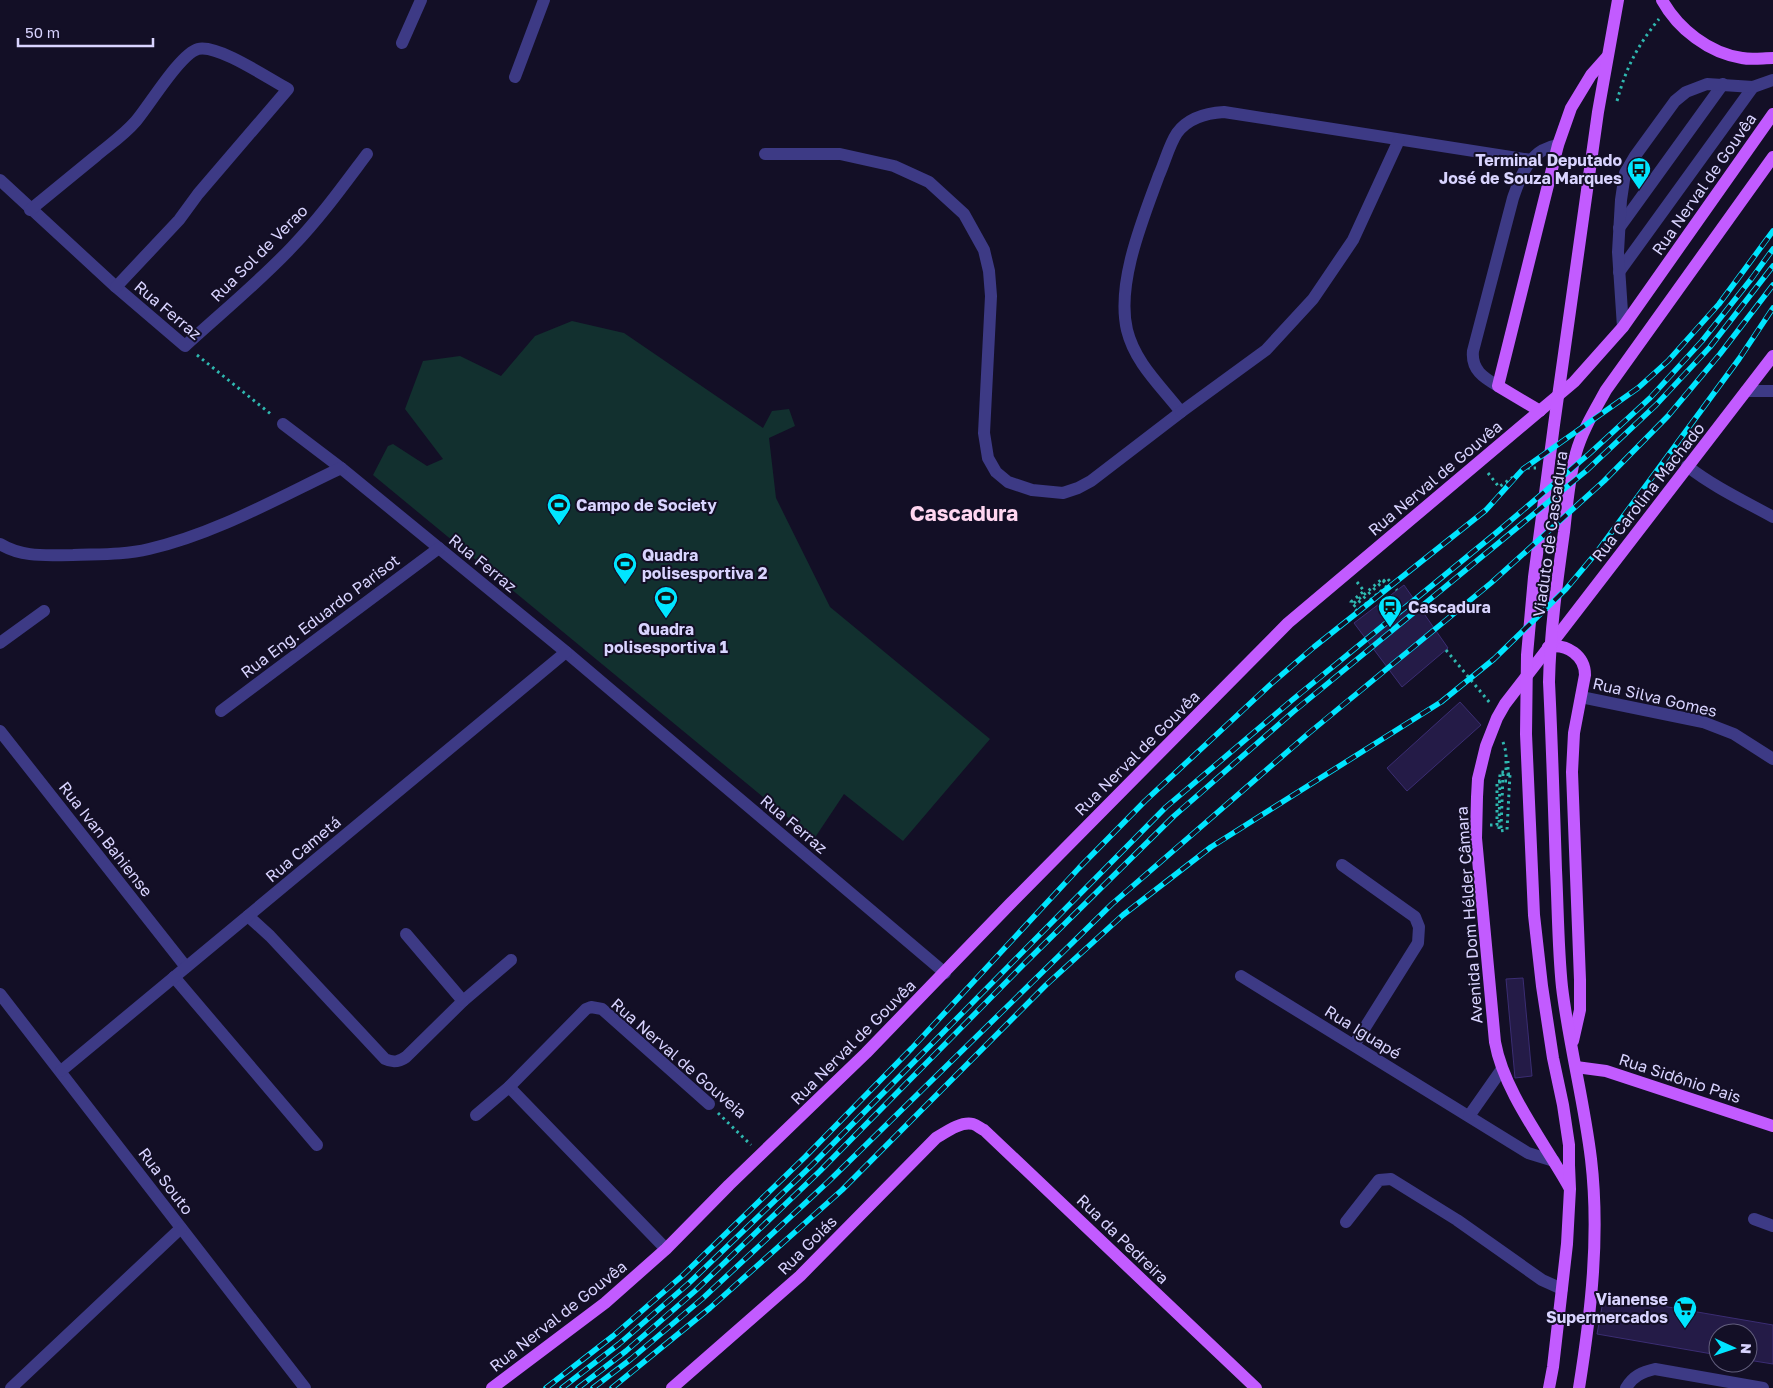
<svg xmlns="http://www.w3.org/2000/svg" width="1773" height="1388" viewBox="0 0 1773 1388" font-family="'Golos Text',sans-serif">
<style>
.green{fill:#12302f}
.building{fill:#241b47;stroke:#3b2d73}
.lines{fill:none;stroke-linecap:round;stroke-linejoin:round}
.path{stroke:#2fb8b0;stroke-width:3;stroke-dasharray:2.5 4;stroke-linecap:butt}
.minor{stroke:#3d3a85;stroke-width:12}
.major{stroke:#c25bff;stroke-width:12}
.rail-casing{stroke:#00e5ff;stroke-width:5.5}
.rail{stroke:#130f26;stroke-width:4;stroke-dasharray:11;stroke-linecap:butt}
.labels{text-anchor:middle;stroke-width:4;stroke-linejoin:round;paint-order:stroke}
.poi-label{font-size:16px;font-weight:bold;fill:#d9d4ff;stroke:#130f26;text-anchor:start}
.street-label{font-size:16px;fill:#d9d4ff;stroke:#130f26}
.district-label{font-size:21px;font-weight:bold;fill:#ffd6f0;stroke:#130f26}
</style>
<rect width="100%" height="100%" fill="#130f26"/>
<path class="green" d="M 572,321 L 624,333 L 763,428 L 772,411 L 789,409 L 795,426 L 769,438 L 776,498 L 830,607 L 990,739 L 903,841 L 844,794 L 814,839 L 373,475 L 388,446 L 393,444 L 427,466 L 443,459 L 405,409 L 423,361 L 460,356 L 501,376 L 535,336 Z"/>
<g class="building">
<path d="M 1404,585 L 1448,648 L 1402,687 L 1354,623 Z"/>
<path d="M 1460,702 L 1481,725 L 1407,791 L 1387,768 Z"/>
<path d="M 1523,978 L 1532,1076 L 1515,1078 L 1506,979 Z"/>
<path d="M 1604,1296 L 1773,1325 L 1773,1364 L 1748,1360 L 1748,1333 L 1718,1333 L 1718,1355 L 1597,1334 Z"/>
</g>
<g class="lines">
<g class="path">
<path d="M 1617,101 C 1626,68 1637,46 1659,19"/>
<path d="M 197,355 L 272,415"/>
<path d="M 1488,473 L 1499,487 L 1526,468 L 1536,468"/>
<path d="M 1357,582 L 1364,591 L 1351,602 L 1353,604 L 1382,579 L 1387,586 L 1357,611 L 1353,607 L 1387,578 L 1397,590"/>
<path d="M 1446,650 L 1490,703"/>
<path d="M 1503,742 L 1506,752 L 1506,772 L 1500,772 L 1499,831 L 1507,830 L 1510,774"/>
<path d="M 1508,776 L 1508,761"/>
<path d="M 1490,825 L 1497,825 L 1497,781 L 1508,781"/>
<path d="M 1501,828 L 1503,774 L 1512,774"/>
<path d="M 718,1113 L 751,1145"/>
</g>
<g class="minor">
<path d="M 402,43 L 421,0"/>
<path d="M 515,77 L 544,0"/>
<path d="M 765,154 L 840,154 L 894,166 L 929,182 L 964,214 L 984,250 L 989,271 L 991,296 L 984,433 L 988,458 L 996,472 L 1008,482 L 1032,490 L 1063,493 L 1078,488 L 1091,481 L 1181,412 C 1161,386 1135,363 1127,330 C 1116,283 1143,219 1159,175 C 1165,162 1169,145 1177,133 C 1188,118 1206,113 1224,112 L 1531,160"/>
<path d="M 0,180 L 116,287 L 185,346 C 221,313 259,282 292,247 C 320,218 343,186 367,154"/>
<path d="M 30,210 C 52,192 74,174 96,156 C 109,145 124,135 136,121 C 149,106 180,54 198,49 C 218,44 269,79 288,89 L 198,194 L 179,220 L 116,287"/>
<path d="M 1619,228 L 1723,84"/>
<path d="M 1619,272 L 1753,87"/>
<path d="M 1623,327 L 1618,252 L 1621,200 L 1625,173 L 1635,156 L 1675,101 L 1686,92 L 1707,84 L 1753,87 L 1773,80"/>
<path d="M 1498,386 C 1484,378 1471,370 1473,351 L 1513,198 C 1519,181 1526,160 1543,150 C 1547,148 1553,146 1558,145"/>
<path d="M 1746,391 L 1773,391"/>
<path d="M 1181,412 L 1266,350 L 1313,299 L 1353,240 L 1399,140"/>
<path d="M 283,424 L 341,468 L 566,652 L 945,973"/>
<path d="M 1687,466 C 1714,487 1744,501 1773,517"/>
<path d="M 0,544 C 23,558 47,555 73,555 C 99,554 124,555 149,549 C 215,534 280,497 341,468"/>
<path d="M 0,643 L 44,611"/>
<path d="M 1581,697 L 1703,722 L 1734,734 L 1773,759"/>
<path d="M 221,711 L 439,548"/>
<path d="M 0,731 L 186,967"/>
<path d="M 1342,865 L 1415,917 L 1419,927 L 1418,943 L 1354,1045"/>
<path d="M 248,916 L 270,936 L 385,1059 C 393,1063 399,1062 406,1057 L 463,1001 L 511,960"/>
<path d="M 406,934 L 463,1001"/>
<path d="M 1241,976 L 1528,1153 L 1554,1161"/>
<path d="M 174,977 L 317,1145"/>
<path d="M 0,994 L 305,1388"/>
<path d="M 61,1071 L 566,652"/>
<path d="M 509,1087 L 666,1249"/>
<path d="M 476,1115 L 509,1087 L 586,1009 L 591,1007 L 602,1009 L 709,1104"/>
<path d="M 1469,1116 L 1502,1069"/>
<path d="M 1754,1219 L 1773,1226"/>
<path d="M 1346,1222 L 1379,1180 L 1391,1179 L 1457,1220 L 1542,1280 L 1562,1289"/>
<path d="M 11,1388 L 181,1228"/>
<path d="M 1626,1388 C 1633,1376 1642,1372 1655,1369 L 1763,1388"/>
</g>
<g class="major">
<path d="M 1662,0 C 1678,29 1709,53 1742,58 C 1752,60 1763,58 1773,58"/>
<path d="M 1540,411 L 1498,386 L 1558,145 L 1571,108 L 1591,75 L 1607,57"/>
<path d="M 1548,647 C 1567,643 1585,656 1585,675 L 1574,733 L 1572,772 L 1580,980 L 1580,1010 L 1573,1041"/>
<path d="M 1576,1067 L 1606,1071 L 1773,1126"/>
<path d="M 1569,1187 C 1544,1142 1504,1092 1495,1042 L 1476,838 L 1477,797 L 1478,779 L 1486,746 L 1497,718 L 1505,704 L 1773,356"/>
<path d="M 492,1388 L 605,1303 L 666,1249 L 729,1185 L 866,1053 L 1010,904 L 1288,623 L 1574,382 L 1623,327 L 1773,114"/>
<path d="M 672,1388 L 800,1276 L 936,1138 C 946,1132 961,1121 973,1124 C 977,1125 981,1129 984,1130 L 1256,1388"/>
<path d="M 1549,1388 L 1553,1367 L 1567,1244 L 1570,1189 L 1569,1165 L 1569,1145 L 1563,1105 L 1553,1058 L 1542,986 L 1534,915 L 1526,734 L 1527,655 L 1534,577 L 1554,425 L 1598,112 L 1618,0"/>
<path d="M 1579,1388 C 1591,1313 1600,1235 1591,1159 C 1584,1101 1569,1045 1562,987 C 1558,949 1558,909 1556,870 C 1554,807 1552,744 1549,682 C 1550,632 1557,582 1564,532 C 1567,506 1569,478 1576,453 C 1582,431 1595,410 1606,390 L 1773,157"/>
</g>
<g class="rail-casing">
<g id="rail">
<path d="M 546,1388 L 613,1336 L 682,1276 L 805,1157 L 912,1048 L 1079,868 L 1145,801 L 1271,684 L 1314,647 L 1486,510 L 1523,469 L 1638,388 L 1668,361 L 1719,304 L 1773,231"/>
<path d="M 562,1388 L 619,1344 L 688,1284 L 812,1165 L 1166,807 L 1291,701 L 1496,533 L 1589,454 L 1650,398 L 1702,341 L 1752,278 L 1773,249"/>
<path d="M 578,1388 L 626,1351 L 695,1291 L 820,1171 L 1025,963 L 1174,816 L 1293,712 L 1586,471 L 1656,405 L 1710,347 L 1773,266"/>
<path d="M 593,1388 L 631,1359 L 702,1299 L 829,1181 L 1112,904 L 1309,733 L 1491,583 L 1604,481 L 1668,416 L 1720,354 L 1773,285"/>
<path d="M 612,1388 L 710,1308 L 842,1190 L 1046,985 L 1123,915 L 1211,847 L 1441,702 L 1494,659 L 1566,589 L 1597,552 L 1739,359 L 1773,308"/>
</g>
</g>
<use href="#rail" class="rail"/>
</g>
<defs>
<g id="bus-pin" transform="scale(1.25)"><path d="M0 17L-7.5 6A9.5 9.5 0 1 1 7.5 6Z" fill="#00e5ff" stroke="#130f26"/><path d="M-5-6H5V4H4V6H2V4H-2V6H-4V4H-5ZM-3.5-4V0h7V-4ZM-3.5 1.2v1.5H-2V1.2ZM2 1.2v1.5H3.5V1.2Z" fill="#111"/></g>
<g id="stadium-pin" transform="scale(1.25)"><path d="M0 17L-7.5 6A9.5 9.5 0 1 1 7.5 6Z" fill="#00e5ff" stroke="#130f26"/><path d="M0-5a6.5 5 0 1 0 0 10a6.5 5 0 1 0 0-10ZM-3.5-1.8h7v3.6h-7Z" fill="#111"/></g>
<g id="station-pin" transform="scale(1.25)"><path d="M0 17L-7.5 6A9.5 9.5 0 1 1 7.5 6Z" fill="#00e5ff" stroke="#130f26"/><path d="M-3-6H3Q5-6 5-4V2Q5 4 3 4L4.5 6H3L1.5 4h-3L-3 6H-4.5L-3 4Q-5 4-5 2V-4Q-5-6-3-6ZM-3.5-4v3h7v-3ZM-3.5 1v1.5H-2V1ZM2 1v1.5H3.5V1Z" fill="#111"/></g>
<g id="supermarket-pin" transform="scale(1.25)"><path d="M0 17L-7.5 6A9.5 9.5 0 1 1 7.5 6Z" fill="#00e5ff" stroke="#130f26"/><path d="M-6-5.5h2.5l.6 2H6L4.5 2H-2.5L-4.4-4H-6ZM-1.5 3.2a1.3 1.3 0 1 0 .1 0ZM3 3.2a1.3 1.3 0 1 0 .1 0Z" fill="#111"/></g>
</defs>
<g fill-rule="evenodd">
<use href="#bus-pin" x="1639" y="169"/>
<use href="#stadium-pin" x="559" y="505"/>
<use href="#stadium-pin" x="625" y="564"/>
<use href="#stadium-pin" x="666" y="598"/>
<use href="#station-pin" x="1390" y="607"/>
<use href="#supermarket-pin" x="1685" y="1308"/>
</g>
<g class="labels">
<g class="poi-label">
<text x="1622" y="166" text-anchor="end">Terminal Deputado<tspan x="1622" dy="18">José de Souza Marques</tspan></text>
<text x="576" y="511">Campo de Society</text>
<text x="642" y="561">Quadra<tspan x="642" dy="18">polisesportiva 2</tspan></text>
<text x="1408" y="613">Cascadura</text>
<text x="666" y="635" text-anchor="middle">Quadra<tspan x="666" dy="18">polisesportiva 1</tspan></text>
<text x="1668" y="1305" text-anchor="end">Vianense<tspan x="1668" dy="18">Supermercados</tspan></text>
</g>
<g class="street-label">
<text transform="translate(1704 184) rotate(-55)" y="6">Rua Nerval de Gouvêa</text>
<text transform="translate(259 253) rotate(-45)" y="6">Rua Sol de Verao</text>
<text transform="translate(168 310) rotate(40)" y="6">Rua Ferraz</text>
<text transform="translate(1435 478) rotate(-40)" y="6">Rua Nerval de Gouvêa</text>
<text transform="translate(1648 492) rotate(-52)" y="6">Rua Carolina Machado</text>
<text transform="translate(1550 534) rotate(-82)" y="6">Viaduto de Cascadura</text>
<text transform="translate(483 563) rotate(39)" y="6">Rua Ferraz</text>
<text transform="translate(320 616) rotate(-37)" y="6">Rua Eng. Eduardo Parisot</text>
<text transform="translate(1655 697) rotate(13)" y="6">Rua Silva Gomes</text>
<text transform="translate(1137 753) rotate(-45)" y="6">Rua Nerval de Gouvêa</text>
<text transform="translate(794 824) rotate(40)" y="6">Rua Ferraz</text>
<text transform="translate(106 839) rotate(52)" y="6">Rua Ivan Bahiense</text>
<text transform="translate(303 849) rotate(-40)" y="6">Rua Cametá</text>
<text transform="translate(1469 915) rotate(-94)" y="6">Avenida Dom Hélder Câmara</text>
<text transform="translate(1363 1032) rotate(32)" y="6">Rua Iguapé</text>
<text transform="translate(853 1042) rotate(-45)" y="6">Rua Nerval de Gouvêa</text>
<text transform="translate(679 1058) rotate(41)" y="6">Rua Nerval de Gouveia</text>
<text transform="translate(1680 1078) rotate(18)" y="6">Rua Sidônio Pais</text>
<text transform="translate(166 1181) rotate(53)" y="6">Rua Souto</text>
<text transform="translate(1123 1239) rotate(44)" y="6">Rua da Pedreira</text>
<text transform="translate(807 1245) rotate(-45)" y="6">Rua Goiás</text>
<text transform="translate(558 1316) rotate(-38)" y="6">Rua Nerval de Gouvêa</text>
</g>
<g class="district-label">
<text x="964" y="521">Cascadura</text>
</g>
</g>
<g transform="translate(1733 1348) rotate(93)"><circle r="24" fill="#130f26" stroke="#625e7d"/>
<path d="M0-4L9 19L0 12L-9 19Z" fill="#00e5ff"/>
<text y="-8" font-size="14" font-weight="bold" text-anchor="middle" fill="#d9d4ff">N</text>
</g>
<path d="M18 38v8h135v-8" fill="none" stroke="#d9d4ff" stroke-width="2.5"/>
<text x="25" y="38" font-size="15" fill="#d9d4ff" stroke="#130f26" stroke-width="4" paint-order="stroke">50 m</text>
</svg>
